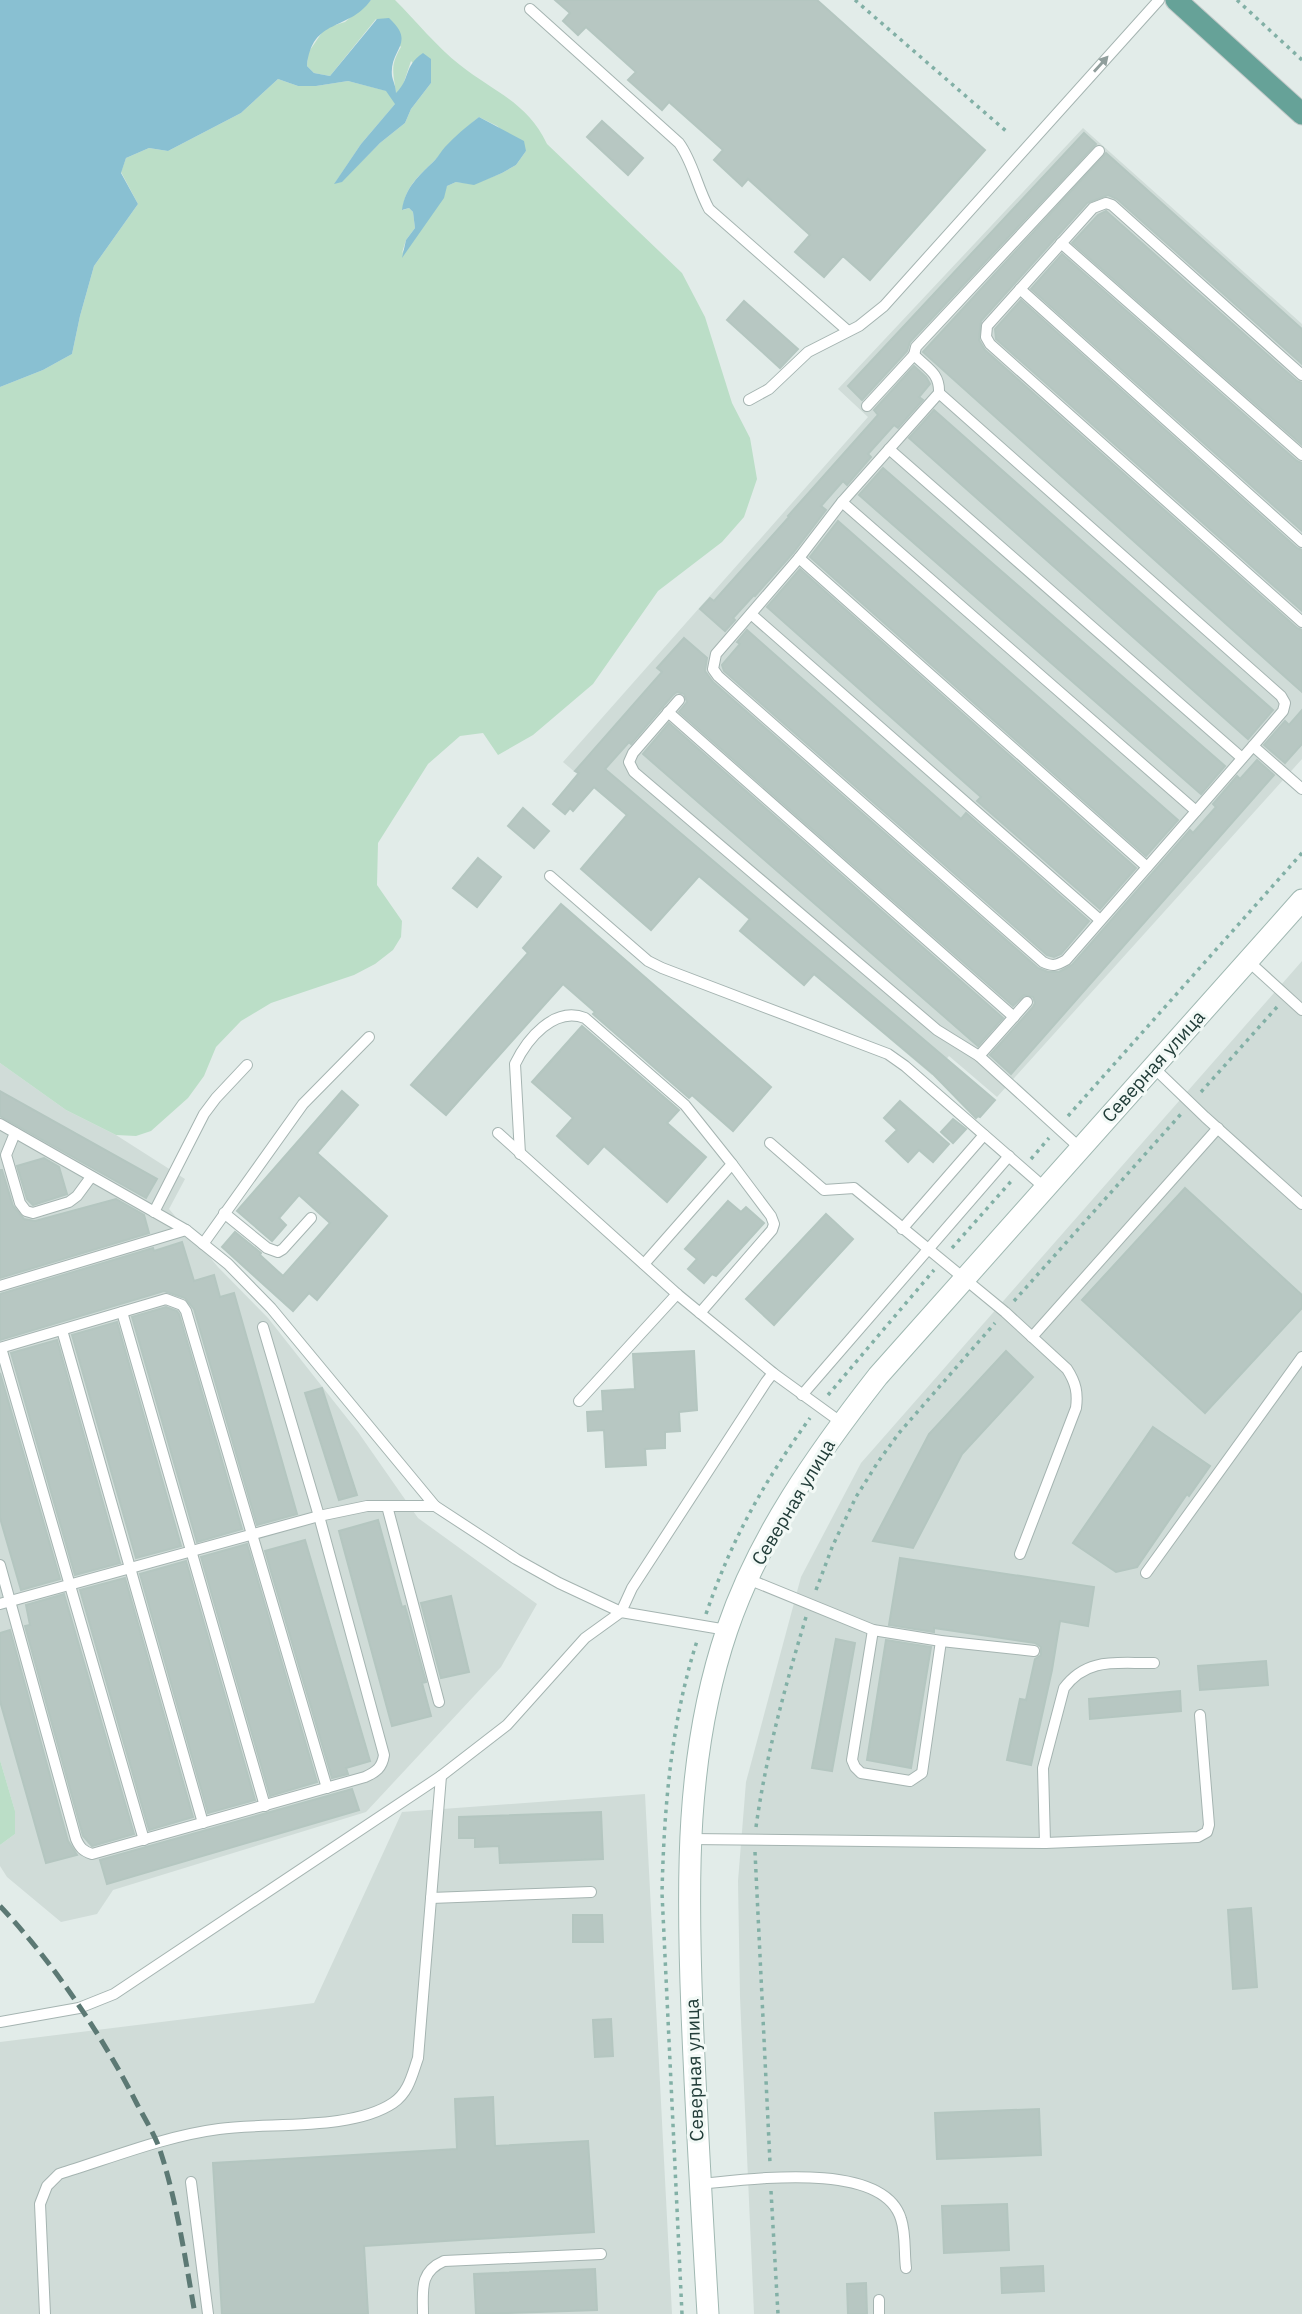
<svg xmlns="http://www.w3.org/2000/svg" width="1302" height="2314" viewBox="0 0 1302 2314" font-family="'IBM Plex Sans',sans-serif">
<style>
.built{fill:#d0dcd8}
.green{fill:#bbdec7;fill-rule:evenodd}
.water{fill:#89c0d2}
.building{fill:#b7c7c2;stroke:#b4c6c0;stroke-width:2}
.lines{fill:none;stroke-linecap:round;stroke-linejoin:round}
.lane-casing{stroke:#a5b4b1;stroke-width:12}
.secondary-casing{stroke:#a0b8b2;stroke-width:23}
.primary-casing{stroke:#c1c9c8;stroke-width:23}
.path{stroke:#82b0a6;stroke-width:3.5;stroke-dasharray:3.5 5;stroke-linecap:butt}
.lane{stroke:#fff;stroke-width:10}
.secondary{stroke:#fff;stroke-width:21}
.primary{stroke:#66a298;stroke-width:21}
.rail{stroke:#5c7974;stroke-width:5;stroke-dasharray:14 7;stroke-linecap:butt}
.oneway{fill:#909e9c}
.labels{text-anchor:middle;stroke-width:6;stroke-linejoin:round;paint-order:stroke}
.street-label{font-size:19px;fill:#223d39;stroke:#f2f9f6}
</style>
<rect width="100%" height="100%" fill="#e2ece9"/>
<g class="built">
<path d="M 1083,128 L 1302,324 L 1302,759 L 997,1097 L 949,1056 L 932,1075 L 563,762 L 868,417 L 838,389 Z"/>
<path d="M 1302,961 L 1302,2314 L 754,2314 L 740,1997 L 738,1881 L 746,1782 L 801,1577 L 861,1463 Z"/>
<path d="M 0,1063 L 66,1110 L 116,1135 L 185,1179 L 169,1209 L 218,1267 L 268,1318 L 358,1432 L 418,1518 L 537,1604 L 501,1667 L 366,1812 L 113,1890 L 97,1914 L 61,1922 L 7,1877 L 0,1866 L 0,1845 L 15,1834 L 15,1811 L 0,1760 Z"/>
<path d="M 645,1794 L 672,2314 L 0,2314 L 0,2042 L 314,2003 L 402,1812 Z"/>
</g>
<g class="green">
<path d="M 371,0 L 395,0 C 416,21 437,47 460,65 C 494,92 527,102 547,144 L 682,273 L 705,317 L 732,403 L 750,438 L 757,479 L 744,517 L 722,542 L 658,591 L 593,684 L 533,735 L 498,755 L 483,733 L 460,736 L 428,764 L 378,843 L 377,885 L 402,921 L 401,937 L 393,950 L 375,964 L 354,975 L 271,1003 L 241,1021 L 216,1047 L 204,1076 L 188,1098 L 151,1131 L 136,1136 L 116,1135 L 66,1110 L 0,1063 L 0,387 L 43,370 L 72,354 L 80,316 L 94,266 L 138,204 L 121,172 L 126,158 L 149,148 L 168,151 L 241,113 L 278,79 L 298,86 L 316,86 L 348,81 L 387,91 L 396,103 L 361,144 L 335,183 L 342,181 L 380,143 L 405,123 L 411,109 L 431,83 L 411,61 L 403,85 L 396,94 C 394,73 389,67 401,47 L 376,19 L 330,76 L 314,73 L 307,66 L 308,53 L 325,28 L 345,22 ZM 479,117 L 497,126 L 526,151 L 516,165 L 502,173 L 474,184 L 456,182 L 447,186 L 402,253 L 406,240 L 415,228 L 413,212 L 409,208 L 403,210 C 404,187 420,175 435,160 C 450,144 461,131 479,117 Z"/>
<path d="M 0,1760 L 15,1811 L 15,1834 L 0,1845 Z"/>
</g>
<g class="water">
<path d="M 0,0 L 371,0 C 348,32 312,17 307,66 L 314,73 L 330,76 L 377,19 L 389,18 C 417,44 389,48 392,76 C 393,81 396,87 396,93 C 411,78 403,67 423,53 L 431,59 L 431,83 L 411,109 L 405,123 L 380,143 L 342,182 L 334,184 L 361,144 L 395,104 L 386,91 L 348,81 L 316,86 L 298,86 L 278,79 L 241,113 L 168,151 L 149,148 L 126,158 L 121,173 L 138,204 L 94,266 L 80,316 L 72,354 L 43,370 L 0,387 Z"/>
<path d="M 479,117 L 524,141 L 526,151 L 516,165 L 502,173 L 474,185 L 456,182 L 447,186 L 444,198 L 402,258 L 406,240 L 415,228 L 413,212 L 409,208 L 402,210 C 405,187 419,176 435,160 C 439,156 441,151 445,147 C 455,136 467,126 479,117 Z"/>
</g>
<g class="building">
<path d="M 555,0 L 817,0 L 985,150 L 870,280 L 843,256 L 824,277 L 795,252 L 810,235 L 748,179 L 742,186 L 714,160 L 723,150 L 669,102 L 662,110 L 628,80 L 636,72 L 586,27 L 578,35 L 563,21 L 570,13 Z"/>
<path d="M 602,121 L 643,158 L 628,175 L 587,137 Z"/>
<path d="M 1084,133 L 1096,144 L 910,342 L 907,351 L 862,400 L 848,386 Z"/>
<path d="M 1106,153 L 1302,329 L 1302,364 L 1117,199 L 1108,195 L 1087,203 L 981,321 L 979,340 L 985,350 L 1297,628 L 1302,630 L 1302,692 L 923,352 Z"/>
<path d="M 1106,211 L 1297,381 L 1302,383 L 1302,445 L 1072,243 L 1098,215 Z"/>
<path d="M 1062,254 L 1297,461 L 1302,463 L 1302,531 L 1031,289 Z"/>
<path d="M 1021,300 L 1297,548 L 1302,550 L 1302,611 L 996,339 L 995,329 Z"/>
<path d="M 744,301 L 798,349 L 780,368 L 727,320 Z"/>
<path d="M 914,366 L 926,377 L 930,384 L 919,397 L 923,400 L 898,428 L 894,425 L 868,454 L 871,457 L 847,485 L 843,481 L 821,506 L 826,510 L 793,553 L 755,596 L 754,595 L 733,618 L 735,620 L 725,631 L 700,609 L 710,598 L 714,601 L 789,517 L 788,516 L 878,415 L 874,410 Z"/>
<path d="M 934,410 L 1273,710 L 1248,739 L 909,438 Z"/>
<path d="M 883,468 L 1225,766 L 1201,794 L 859,495 Z"/>
<path d="M 838,521 L 1178,820 L 1146,856 L 810,557 Z"/>
<path d="M 800,569 L 1136,868 L 1100,909 L 977,801 L 981,797 L 767,607 Z"/>
<path d="M 747,630 L 961,819 L 966,813 L 1089,921 L 1061,954 L 1054,957 L 1047,955 L 724,671 L 722,665 L 740,644 L 737,642 Z"/>
<path d="M 684,638 L 707,658 L 705,671 L 713,682 L 1038,968 L 1048,972 L 1059,972 L 1072,965 L 1190,830 L 1193,833 L 1216,807 L 1213,804 L 1237,776 L 1240,779 L 1257,760 L 1274,775 L 1011,1074 L 990,1055 L 1033,1007 L 1035,1003 L 1033,997 L 1024,995 L 1013,1006 L 679,712 L 687,702 L 684,694 L 677,692 L 673,695 L 631,744 L 629,742 L 605,769 L 995,1100 L 980,1117 L 978,1116 L 976,1118 L 933,1074 L 814,974 L 804,985 L 740,931 L 750,919 L 699,876 L 651,930 L 581,869 L 627,815 L 594,787 L 573,811 L 570,808 L 565,814 L 553,804 L 579,773 L 575,771 L 662,672 L 657,668 Z"/>
<path d="M 1302,710 L 1302,744 L 1285,763 L 1264,745 L 1285,721 L 1289,725 Z"/>
<path d="M 669,723 L 1003,1018 L 978,1046 L 643,754 Z"/>
<path d="M 523,808 L 549,831 L 534,848 L 508,826 Z"/>
<path d="M 478,858 L 501,877 L 477,907 L 453,888 Z"/>
<path d="M 561,904 L 771,1087 L 733,1131 L 692,1095 L 689,1098 L 593,1014 L 595,1012 L 563,984 L 446,1115 L 411,1085 L 528,953 L 523,948 Z"/>
<path d="M 582,1026 L 679,1110 L 667,1123 L 706,1157 L 667,1202 L 604,1146 L 588,1164 L 557,1136 L 573,1118 L 532,1082 Z"/>
<path d="M 0,1091 L 157,1179 L 146,1198 L 0,1116 Z"/>
<path d="M 342,1091 L 358,1105 L 317,1153 L 387,1216 L 317,1300 L 309,1293 L 293,1311 L 222,1247 L 235,1232 L 261,1253 L 260,1255 L 283,1276 L 330,1223 L 299,1195 L 279,1218 L 286,1225 L 272,1241 L 237,1211 Z"/>
<path d="M 900,1101 L 949,1144 L 933,1162 L 919,1150 L 908,1162 L 886,1141 L 897,1130 L 884,1118 Z"/>
<path d="M 953,1119 L 966,1129 L 953,1143 L 941,1132 Z"/>
<path d="M 44,1158 L 59,1167 L 67,1194 L 33,1205 L 27,1199 L 17,1166 Z"/>
<path d="M 0,1170 L 2,1170 L 13,1206 L 24,1219 L 35,1221 L 116,1199 L 144,1215 L 149,1233 L 0,1278 Z"/>
<path d="M 1185,1188 L 1302,1295 L 1302,1308 L 1205,1413 L 1082,1300 Z"/>
<path d="M 728,1201 L 741,1212 L 746,1207 L 764,1223 L 716,1276 L 712,1274 L 704,1283 L 688,1269 L 697,1259 L 685,1249 Z"/>
<path d="M 826,1214 L 853,1239 L 774,1325 L 746,1299 Z"/>
<path d="M 182,1242 L 194,1281 L 214,1275 L 220,1297 L 234,1293 L 297,1514 L 257,1525 L 194,1309 L 185,1298 L 164,1291 L 0,1340 L 0,1294 L 153,1248 L 154,1251 Z"/>
<path d="M 166,1307 L 177,1311 L 179,1314 L 242,1529 L 197,1542 L 132,1317 Z"/>
<path d="M 117,1322 L 181,1546 L 136,1558 L 72,1335 Z"/>
<path d="M 57,1340 L 120,1563 L 75,1575 L 11,1353 Z"/>
<path d="M 694,1351 L 697,1410 L 679,1412 L 680,1431 L 665,1432 L 665,1448 L 645,1449 L 646,1465 L 606,1467 L 604,1430 L 588,1431 L 587,1412 L 603,1411 L 602,1391 L 635,1389 L 633,1354 Z"/>
<path d="M 1006,1351 L 1033,1377 L 962,1454 L 913,1548 L 873,1541 L 929,1434 Z"/>
<path d="M 0,1373 L 60,1579 L 21,1590 L 0,1518 Z"/>
<path d="M 322,1388 L 357,1495 L 339,1500 L 305,1393 Z"/>
<path d="M 1153,1427 L 1210,1466 L 1189,1496 L 1187,1494 L 1137,1567 L 1116,1572 L 1073,1543 Z"/>
<path d="M 378,1520 L 402,1607 L 405,1606 L 426,1682 L 422,1683 L 431,1716 L 392,1726 L 339,1531 Z"/>
<path d="M 305,1540 L 370,1761 L 346,1768 L 348,1774 L 332,1778 L 265,1551 Z"/>
<path d="M 247,1544 L 317,1782 L 270,1796 L 201,1557 Z"/>
<path d="M 900,1558 L 1094,1587 L 1088,1626 L 1060,1621 L 1052,1670 L 1031,1765 L 1007,1760 L 1020,1699 L 1026,1700 L 1035,1659 L 1041,1655 L 1041,1647 L 1035,1643 L 934,1628 L 934,1632 L 889,1625 Z"/>
<path d="M 186,1561 L 255,1800 L 208,1813 L 140,1574 Z"/>
<path d="M 125,1578 L 193,1817 L 149,1830 L 80,1590 Z"/>
<path d="M 64,1594 L 134,1834 L 92,1846 L 83,1836 L 25,1626 L 30,1625 L 26,1605 Z"/>
<path d="M 451,1596 L 469,1672 L 441,1678 L 421,1603 Z"/>
<path d="M 10,1630 L 68,1841 L 77,1855 L 46,1863 L 0,1701 L 0,1633 Z"/>
<path d="M 836,1639 L 855,1643 L 832,1771 L 812,1768 Z"/>
<path d="M 886,1640 L 931,1647 L 911,1768 L 867,1760 Z"/>
<path d="M 1266,1661 L 1268,1685 L 1200,1690 L 1198,1666 Z"/>
<path d="M 1180,1691 L 1181,1711 L 1090,1719 L 1089,1699 Z"/>
<path d="M 352,1789 L 359,1810 L 107,1884 L 100,1860 Z"/>
<path d="M 601,1812 L 603,1859 L 500,1863 L 499,1846 L 475,1847 L 475,1838 L 459,1838 L 459,1817 Z"/>
<path d="M 1251,1908 L 1257,1987 L 1233,1989 L 1228,1910 Z"/>
<path d="M 573,1915 L 602,1915 L 603,1942 L 573,1942 Z"/>
<path d="M 611,2019 L 613,2056 L 595,2057 L 593,2020 Z"/>
<path d="M 493,2097 L 495,2146 L 588,2141 L 594,2232 L 364,2246 L 368,2314 L 222,2314 L 213,2163 L 457,2149 L 455,2099 Z"/>
<path d="M 1039,2109 L 1041,2155 L 937,2159 L 935,2113 Z"/>
<path d="M 1007,2204 L 1009,2250 L 944,2253 L 942,2206 Z"/>
<path d="M 1043,2266 L 1044,2291 L 1002,2293 L 1001,2268 Z"/>
<path d="M 595,2269 L 597,2310 L 476,2314 L 474,2274 Z"/>
<path d="M 866,2283 L 867,2314 L 848,2314 L 847,2284 Z"/>
</g>
<g class="lines">
<g class="lane-casing">
<g id="lane">
<path d="M 530,9 L 679,143 C 693,162 697,187 709,209 L 848,331"/>
<path d="M 1061,243 L 1302,455"/>
<path d="M 1020,289 L 1302,542"/>
<path d="M 914,355 L 916,347 L 1099,151"/>
<path d="M 1302,375 L 1112,205 L 1106,203 L 1093,208 L 987,326 L 986,337 L 990,344 L 1302,622"/>
<path d="M 749,400 L 769,389 L 808,352 L 859,326 L 884,306 L 1159,0"/>
<path d="M 867,406 L 914,355 C 927,368 940,373 939,393 L 842,502 L 799,558 L 716,654 L 713,669 L 718,676 L 1043,962 C 1053,967 1057,965 1066,960 L 1253,746 L 1283,711 L 1285,703 L 1281,696 L 939,393"/>
<path d="M 889,449 L 1242,758"/>
<path d="M 842,502 L 1196,811"/>
<path d="M 799,558 L 1147,867"/>
<path d="M 751,614 L 1100,920"/>
<path d="M 679,700 L 633,753 L 629,762 L 634,772 L 937,1030 L 979,1056 L 1080,1148"/>
<path d="M 668,712 L 1014,1017"/>
<path d="M 1253,746 L 1302,789"/>
<path d="M 550,876 L 648,961 L 662,968 L 888,1054 L 905,1066 L 1045,1188"/>
<path d="M 1247,960 L 1302,1010"/>
<path d="M 979,1056 L 1027,1002"/>
<path d="M 1152,1066 L 1205,1117 L 1302,1204"/>
<path d="M 0,1124 L 186,1230"/>
<path d="M 15,1133 L 6,1155 L 20,1203 L 26,1211 L 33,1213 L 69,1202 L 77,1196 L 91,1177"/>
<path d="M 498,1133 L 677,1294 L 773,1373"/>
<path d="M 770,1143 L 824,1190 L 854,1188 L 1005,1312 L 1067,1369 C 1076,1383 1078,1393 1076,1408 L 1020,1554"/>
<path d="M 520,1154 L 515,1064 C 527,1039 554,1006 585,1018 L 685,1105 L 732,1164 L 644,1264"/>
<path d="M 154,1212 L 204,1114 L 216,1098 L 247,1065"/>
<path d="M 224,1213 L 267,1248 L 278,1252 L 283,1249 L 311,1218"/>
<path d="M 902,1229 L 984,1135"/>
<path d="M 203,1244 L 303,1104 L 369,1037"/>
<path d="M 0,1286 L 186,1230 L 228,1264 L 271,1308 L 435,1506"/>
<path d="M 122,1312 L 265,1806"/>
<path d="M 700,1313 L 772,1230 L 774,1224 L 771,1216 L 732,1164"/>
<path d="M 62,1330 L 203,1823"/>
<path d="M 1032,1337 L 1218,1128"/>
<path d="M 0,1348 L 166,1299 L 182,1305 L 186,1311 L 327,1788"/>
<path d="M 1,1348 L 144,1840"/>
<path d="M 802,1395 L 1009,1156"/>
<path d="M 579,1401 L 677,1294"/>
<path d="M 387,1506 L 439,1702"/>
<path d="M 0,1565 L 76,1839 C 80,1848 83,1851 92,1854 L 365,1777 C 376,1772 382,1768 384,1755 L 319,1516 L 263,1327"/>
<path d="M 1146,1573 L 1302,1357"/>
<path d="M 748,1579 L 873,1630 L 941,1641 L 1034,1651"/>
<path d="M 0,1604 L 319,1516 L 367,1506 L 435,1506 L 516,1559 L 559,1583 L 621,1612 L 632,1588 L 766,1382 L 773,1373 L 842,1423"/>
<path d="M 873,1630 L 852,1760 L 855,1767 L 861,1773 L 910,1781 L 922,1773 L 941,1641"/>
<path d="M 689,1839 L 1045,1843 L 1198,1837 L 1207,1832 L 1209,1825 L 1200,1715"/>
<path d="M 1045,1843 L 1043,1768 L 1064,1688 C 1088,1656 1119,1664 1154,1663"/>
<path d="M 431,1898 L 591,1892"/>
<path d="M 0,2022 L 79,2008 L 114,1994 L 441,1776 L 507,1725 L 585,1638 L 621,1612 L 727,1630"/>
<path d="M 191,2182 L 208,2314"/>
<path d="M 700,2184 C 746,2180 883,2159 901,2219 C 906,2234 904,2253 906,2268"/>
<path d="M 879,2300 L 879,2314"/>
<path d="M 45,2314 L 40,2204 L 47,2186 L 59,2174 C 111,2158 165,2136 219,2129 C 269,2122 351,2131 393,2103 C 409,2092 412,2075 418,2058 L 441,1776"/>
<path d="M 423,2314 C 423,2290 419,2272 444,2261 L 601,2254"/>
</g>
</g>
<g class="secondary-casing">
<path id="secondary" d="M 708,2314 C 702,2214 696,2113 692,2012 C 687,1883 685,1754 727,1630 C 759,1536 817,1454 878,1376 L 1302,900"/>
</g>
<g class="primary-casing">
<path id="primary" d="M 1176,0 L 1302,114"/>
</g>
<g class="path">
<path d="M 855,0 L 1006,131"/>
<path d="M 1237,0 L 1302,60"/>
<path d="M 1201,1092 L 1277,1007"/>
<path d="M 1068,1116 L 1302,853"/>
<path d="M 1031,1159 L 1049,1138"/>
<path d="M 952,1248 L 1014,1178"/>
<path d="M 1014,1301 L 1181,1114"/>
<path d="M 828,1395 L 934,1270"/>
<path d="M 816,1590 L 833,1545 L 856,1497 L 878,1462 L 899,1433 L 995,1323"/>
<path d="M 706,1614 C 732,1538 764,1482 810,1418"/>
<path d="M 756,1827 C 766,1755 785,1687 806,1617"/>
<path d="M 755,1852 L 770,2163"/>
<path d="M 771,2191 L 778,2314"/>
<path d="M 682,2314 L 662,1893 C 664,1808 671,1722 697,1641"/>
</g>
<use href="#lane" class="lane"/>
<use href="#secondary" class="secondary"/>
<use href="#primary" class="primary"/>
<path class="rail" d="M 0,1906 C 53,1962 102,2035 137,2104 C 144,2117 153,2132 159,2147 C 177,2201 185,2258 195,2314"/>
</g>
<defs><path id="oneway-solid" d="M-6-.8H1V-3.2L6.5 0L1 3.2V.8H-6Z" transform="scale(1.75)"/></defs>
<use class="oneway" href="#oneway-solid" transform="translate(1101 64) rotate(-48)"/>
<g class="labels">
<g class="street-label">
<text transform="translate(1153 1066) rotate(-48)" y="7">Северная улица</text>
<text transform="translate(793 1502) rotate(-59)" y="7">Северная улица</text>
<text transform="translate(694 2070) rotate(-92)" y="7">Северная улица</text>
</g>
</g>
</svg>
